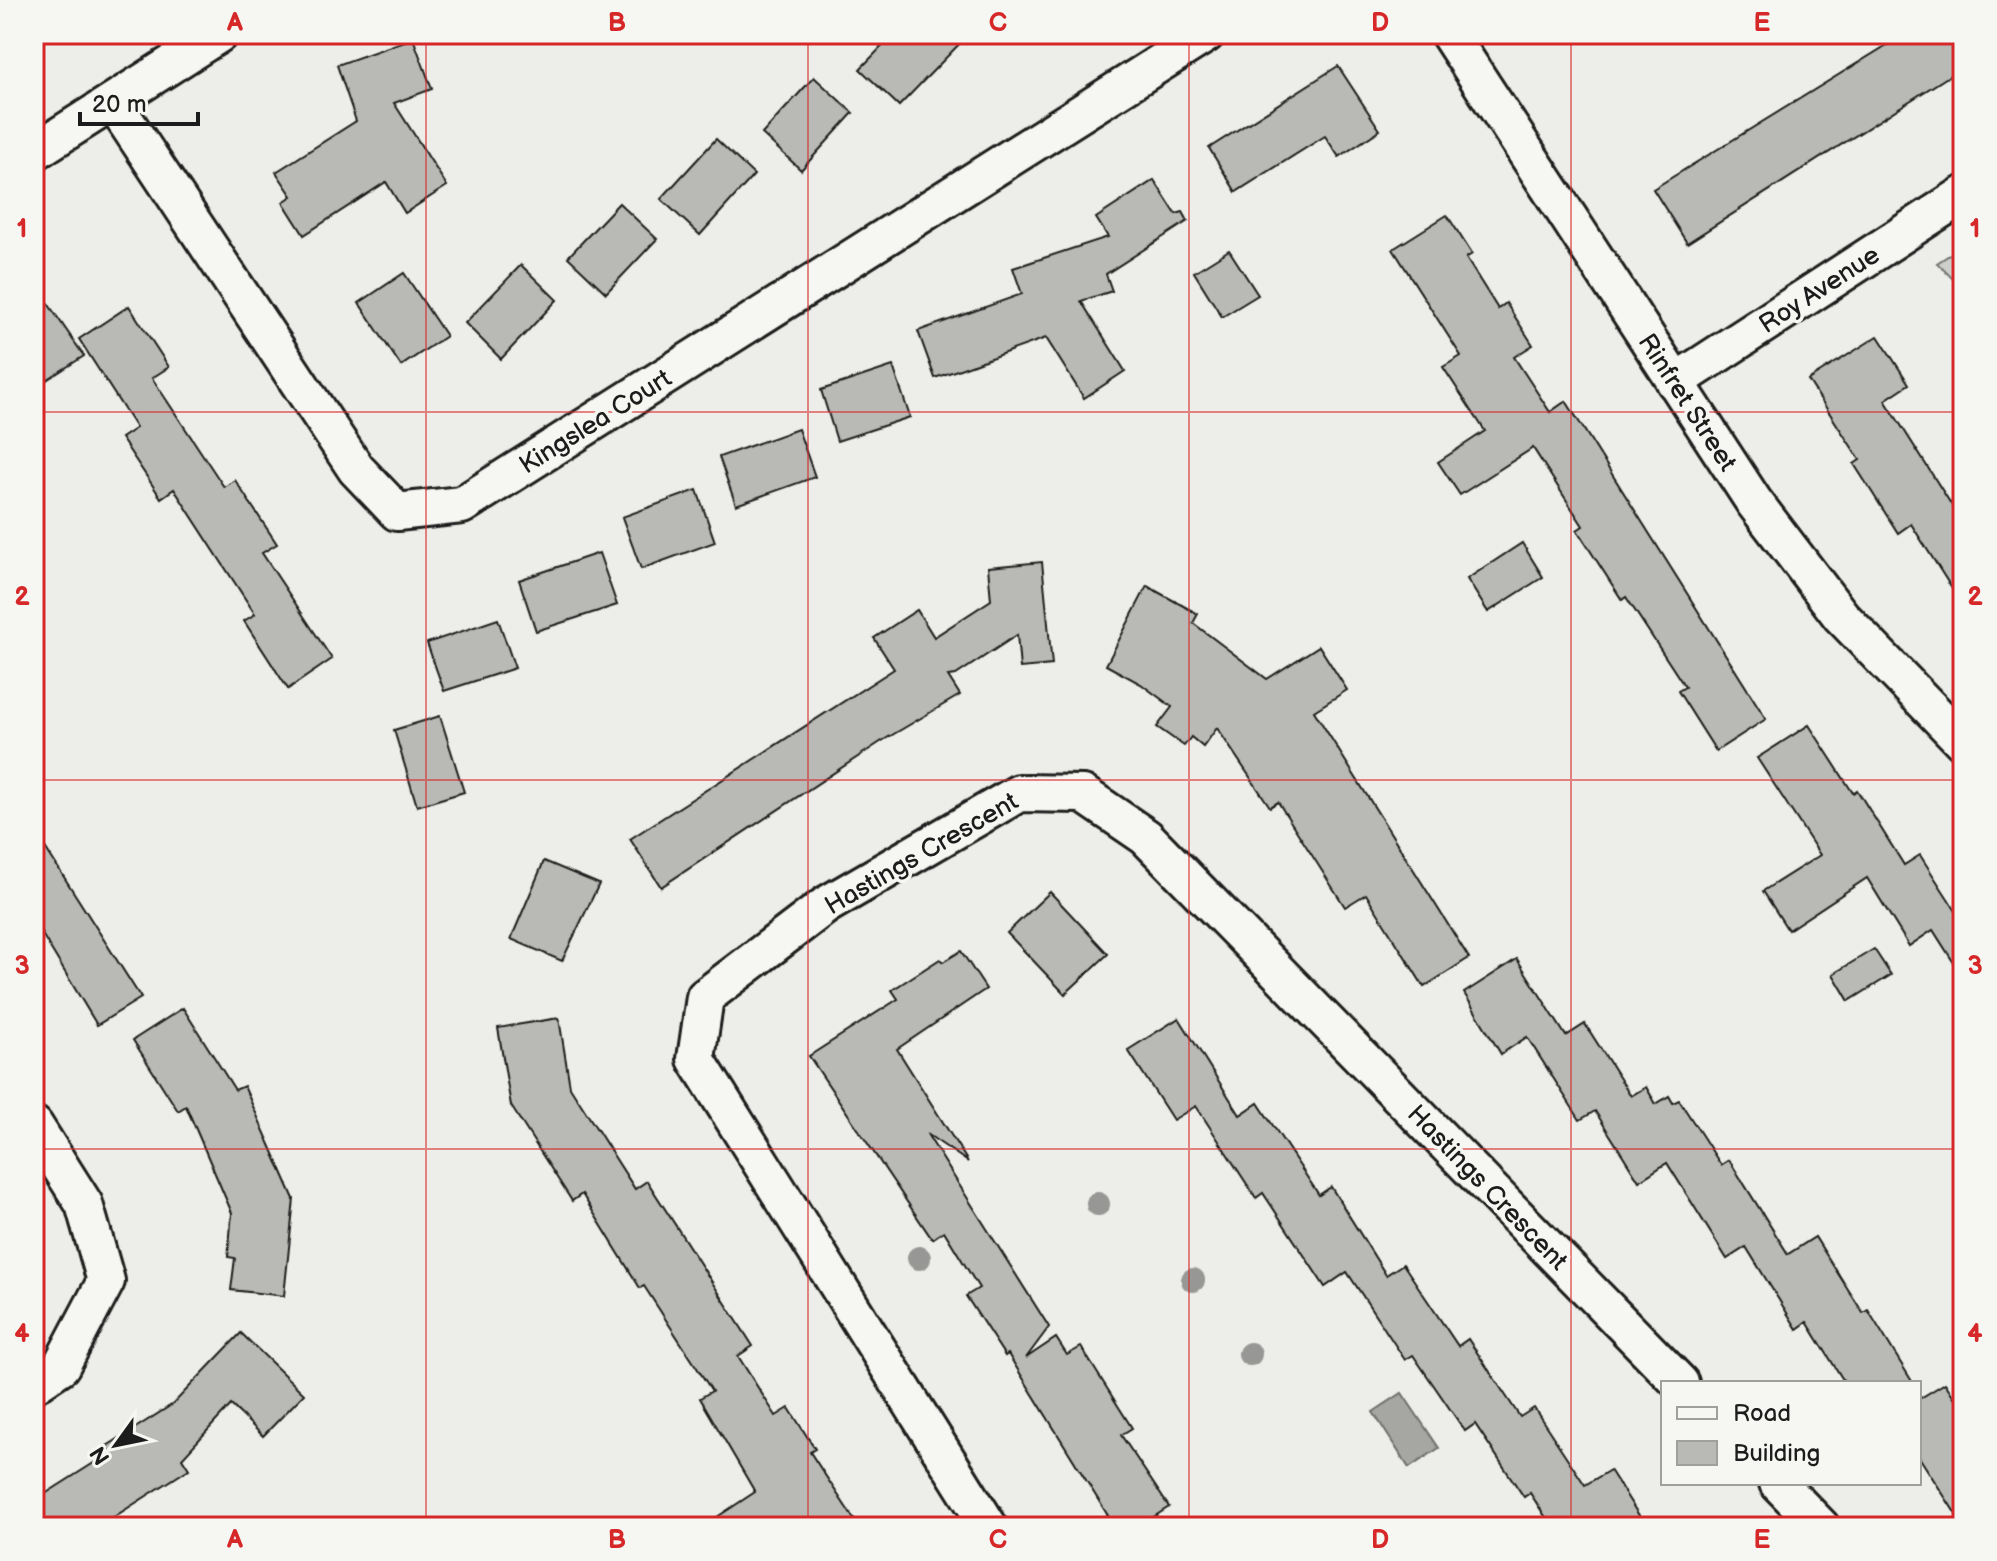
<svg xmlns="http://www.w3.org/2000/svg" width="1997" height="1561" viewBox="0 0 1997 1561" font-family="'Balsamiq Sans',sans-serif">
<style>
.green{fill:#cececb;stroke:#757574;stroke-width:2}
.water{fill:#a6a6a3;stroke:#6f6f6d;stroke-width:2}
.building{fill:#b9b9b6;stroke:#1c1c1c;stroke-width:2}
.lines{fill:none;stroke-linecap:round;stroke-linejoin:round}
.minor-casing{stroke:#1c1c1c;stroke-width:42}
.minor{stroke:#f6f6f2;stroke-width:36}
.tree{fill:#979795}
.grid{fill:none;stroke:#d62828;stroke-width:2;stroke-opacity:0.55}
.labels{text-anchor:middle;stroke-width:7;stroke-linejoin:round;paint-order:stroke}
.street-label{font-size:26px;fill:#1c1c1c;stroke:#f6f6f2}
.neatline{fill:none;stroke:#d62828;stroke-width:3}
.grid-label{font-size:26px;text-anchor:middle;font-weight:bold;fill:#d62828}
</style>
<rect width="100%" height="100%" fill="#edede9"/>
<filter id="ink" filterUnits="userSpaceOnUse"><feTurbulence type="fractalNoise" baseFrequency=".0125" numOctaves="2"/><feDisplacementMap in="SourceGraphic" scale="16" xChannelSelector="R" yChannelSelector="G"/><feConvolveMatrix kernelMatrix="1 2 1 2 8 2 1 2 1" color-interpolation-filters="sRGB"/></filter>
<g filter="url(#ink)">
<path class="green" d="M 1963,246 L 1963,289 L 1937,263 Z"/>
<path class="water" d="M 1402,1393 L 1439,1448 L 1409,1468 L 1373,1412 Z"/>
<g class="building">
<path d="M 894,34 L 969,34 L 899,106 L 860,69 Z"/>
<path d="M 1905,34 L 1963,34 L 1963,67 L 1687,243 L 1653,189 Z"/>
<path d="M 413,38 L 432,89 L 394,103 L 447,186 L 405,213 L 386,182 L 304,235 L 283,202 L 292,196 L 276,172 L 356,121 L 337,65 Z"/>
<path d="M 1338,66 L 1380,130 L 1339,157 L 1325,136 L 1236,192 L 1209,148 Z"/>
<path d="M 814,77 L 853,113 L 801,170 L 762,134 Z"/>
<path d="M 716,139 L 754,175 L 700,235 L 661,199 Z"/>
<path d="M 1154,180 L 1176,214 L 1183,212 L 1188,221 L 1106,274 L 1112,291 L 1081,301 L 1125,371 L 1084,398 L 1046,338 L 935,378 L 918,331 L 1022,294 L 1013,268 L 1108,237 L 1096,218 Z"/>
<path d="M 619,203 L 657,239 L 606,293 L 568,257 Z"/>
<path d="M 1447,215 L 1472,254 L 1466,258 L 1498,309 L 1506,303 L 1533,345 L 1514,357 L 1550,412 L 1566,401 L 1766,719 L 1716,751 L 1678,691 L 1685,687 L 1626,597 L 1622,600 L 1577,530 L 1583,526 L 1533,448 L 1460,495 L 1438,462 L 1485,431 L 1443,367 L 1461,356 L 1393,249 Z"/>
<path d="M 1229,250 L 1258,295 L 1222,317 L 1194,272 Z"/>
<path d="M 521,265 L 557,300 L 501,359 L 465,323 Z"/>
<path d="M 404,273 L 446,336 L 401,366 L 359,303 Z"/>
<path d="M 34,283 L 84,356 L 34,388 Z"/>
<path d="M 129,306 L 169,367 L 152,378 L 224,487 L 235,480 L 277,544 L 262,553 L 332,659 L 288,689 L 244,621 L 255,614 L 174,489 L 161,498 L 121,438 L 136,428 L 79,339 Z"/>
<path d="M 1878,336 L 1909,384 L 1885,400 L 1963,523 L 1963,606 L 1911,524 L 1898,533 L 1854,464 L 1860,460 L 1808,380 Z"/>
<path d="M 893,366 L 910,417 L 837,441 L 821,390 Z"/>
<path d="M 798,429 L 815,477 L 736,505 L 719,457 Z"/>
<path d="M 697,490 L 715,542 L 641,569 L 622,517 Z"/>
<path d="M 1522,543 L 1543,577 L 1488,612 L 1467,579 Z"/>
<path d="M 599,553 L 617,605 L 536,631 L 519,580 Z"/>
<path d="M 1042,562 L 1052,665 L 1020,668 L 1017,635 L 956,675 L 948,676 L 960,695 L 882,741 L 661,887 L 630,839 L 894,669 L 874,638 L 917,610 L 934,637 L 991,600 L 988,567 Z"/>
<path d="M 1147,586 L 1198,614 L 1193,623 L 1267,679 L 1319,646 L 1347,690 L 1314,711 L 1469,958 L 1424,987 L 1366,894 L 1345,907 L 1278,802 L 1270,807 L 1217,728 L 1203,747 L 1191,737 L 1184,746 L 1157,727 L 1172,707 L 1141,684 L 1106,665 Z"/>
<path d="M 498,619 L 515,668 L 444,691 L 427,643 Z"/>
<path d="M 440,716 L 464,792 L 417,806 L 394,730 Z"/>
<path d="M 1809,725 L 1853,793 L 1857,790 L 1904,865 L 1920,855 L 1963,922 L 1963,977 L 1933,930 L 1909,946 L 1867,878 L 1788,930 L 1763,891 L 1820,855 L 1757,758 Z"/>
<path d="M 34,830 L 141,998 L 97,1025 L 34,921 Z"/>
<path d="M 544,861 L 599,884 L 562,961 L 511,939 Z"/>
<path d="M 1050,892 L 1108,954 L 1065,994 L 1007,933 Z"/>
<path d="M 1874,949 L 1891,975 L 1849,1001 L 1833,974 Z"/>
<path d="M 961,951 L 986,989 L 897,1049 L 968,1162 L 927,1134 L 1049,1327 L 1026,1358 L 1056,1338 L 1067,1355 L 1081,1347 L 1132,1428 L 1121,1435 L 1169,1507 L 1138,1527 L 1115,1527 L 1008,1354 L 1005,1356 L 966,1296 L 979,1288 L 944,1231 L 932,1239 L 809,1056 L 898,999 L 892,990 L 940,959 L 943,962 Z"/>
<path d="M 1517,959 L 1566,1036 L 1585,1024 L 1631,1096 L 1646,1087 L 1656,1104 L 1669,1096 L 1673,1103 L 1679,1100 L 1721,1165 L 1729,1160 L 1788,1254 L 1815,1237 L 1863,1313 L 1868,1310 L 1913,1383 L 1845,1383 L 1807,1322 L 1797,1329 L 1746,1247 L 1727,1259 L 1667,1163 L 1639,1181 L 1595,1111 L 1580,1120 L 1527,1037 L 1501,1054 L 1464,993 Z"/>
<path d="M 183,1008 L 235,1090 L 244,1086 L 294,1199 L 284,1296 L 231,1290 L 235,1258 L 228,1257 L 232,1213 L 186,1106 L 178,1111 L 133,1040 Z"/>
<path d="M 559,1018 L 570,1087 L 635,1189 L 647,1181 L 753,1346 L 738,1356 L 776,1416 L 789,1408 L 815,1449 L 810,1452 L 859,1527 L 702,1527 L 755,1492 L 700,1398 L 712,1391 L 644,1286 L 640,1288 L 582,1194 L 572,1201 L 511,1106 L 498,1028 Z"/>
<path d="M 1179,1018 L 1240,1115 L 1258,1103 L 1319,1195 L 1331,1187 L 1386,1275 L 1403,1264 L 1458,1346 L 1468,1339 L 1520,1417 L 1534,1408 L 1585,1485 L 1610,1470 L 1640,1517 L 1623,1527 L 1552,1527 L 1530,1493 L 1524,1497 L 1475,1424 L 1465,1431 L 1413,1355 L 1405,1360 L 1347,1272 L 1325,1287 L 1263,1193 L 1256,1198 L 1196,1106 L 1173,1120 L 1128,1050 Z"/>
<path d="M 241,1333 L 304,1394 L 263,1436 L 231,1405 L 182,1458 L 189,1469 L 98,1527 L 34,1527 L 34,1501 L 111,1452 L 107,1446 L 173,1404 Z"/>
<path d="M 1945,1383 L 1963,1411 L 1963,1525 L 1919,1457 L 1919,1399 Z"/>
</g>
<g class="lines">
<g class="minor-casing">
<g id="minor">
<path d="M 1449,34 L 1754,502 L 1841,616 L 1963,742"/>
<path d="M 113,102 L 356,469 L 397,512 L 462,505 L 1206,34"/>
<path d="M 34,152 L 219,34"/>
<path d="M 1675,382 L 1963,195"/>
<path d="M 34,1125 L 84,1204 L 106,1281 L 61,1366 L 34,1384"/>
<path d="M 1778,1483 L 1821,1527"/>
<path d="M 989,1527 L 696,1059 L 705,997 L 826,905 L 1019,793 L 1083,794 L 1146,837 L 1680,1383"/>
</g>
</g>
<use href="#minor" class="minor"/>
</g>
<g class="tree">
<circle cx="1098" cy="1204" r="12"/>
<circle cx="919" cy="1258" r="12"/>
<circle cx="1193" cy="1280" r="12"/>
<circle cx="1250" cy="1354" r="12"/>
</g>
</g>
<path class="grid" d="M 426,34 L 426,1527M 808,34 L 808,1527M 1189,34 L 1189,1527M 1571,34 L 1571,1527M 34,412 L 1963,412M 34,780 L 1963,780M 34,1149 L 1963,1149"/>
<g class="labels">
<g class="street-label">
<text transform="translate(1819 289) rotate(-33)" y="9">Roy Avenue</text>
<text transform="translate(1688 402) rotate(57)" y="9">Rinfret Street</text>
<text transform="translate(595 421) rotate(-32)" y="9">Kingslea Court</text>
<text transform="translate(921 853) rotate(-30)" y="9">Hastings Crescent</text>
<text transform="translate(1488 1187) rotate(46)" y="9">Hastings Crescent</text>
</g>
</g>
<rect width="1997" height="1561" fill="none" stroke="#f6f6f2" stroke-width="88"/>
<rect x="1661" y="1381" width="260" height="104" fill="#f6f6f2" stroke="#9f9f9c" stroke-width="2"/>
<rect x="1677" y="1407" width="40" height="12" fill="#f6f6f2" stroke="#9f9f9c" stroke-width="2"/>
<text x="1733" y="1421" font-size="24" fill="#1c1c1c">Road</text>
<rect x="1677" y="1441" width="40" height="24" fill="#b9b9b6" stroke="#9f9f9c" stroke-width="2"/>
<text x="1733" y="1461" font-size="24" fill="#1c1c1c">Building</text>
<g transform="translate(116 1445) rotate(237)" stroke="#f6f6f2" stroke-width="6" paint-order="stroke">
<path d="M0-6L14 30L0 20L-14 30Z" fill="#1c1c1c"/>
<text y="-12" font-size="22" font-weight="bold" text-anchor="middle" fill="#1c1c1c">N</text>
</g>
<path d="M80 112v12h118v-12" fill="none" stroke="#1c1c1c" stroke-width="4"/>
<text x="92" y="112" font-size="24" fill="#1c1c1c" stroke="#f6f6f2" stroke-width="6" paint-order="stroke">20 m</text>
<rect x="44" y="44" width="1909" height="1473" class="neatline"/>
<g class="grid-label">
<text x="235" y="31">A</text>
<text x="617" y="31">B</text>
<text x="998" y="31">C</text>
<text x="1380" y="31">D</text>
<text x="1762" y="31">E</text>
<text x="22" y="237">1</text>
<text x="1975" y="237">1</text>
<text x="22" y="605">2</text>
<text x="1975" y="605">2</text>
<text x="22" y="974">3</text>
<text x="1975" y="974">3</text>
<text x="22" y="1342">4</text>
<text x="1975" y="1342">4</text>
<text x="235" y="1548">A</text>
<text x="617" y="1548">B</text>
<text x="998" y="1548">C</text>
<text x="1380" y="1548">D</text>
<text x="1762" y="1548">E</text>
</g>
</svg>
